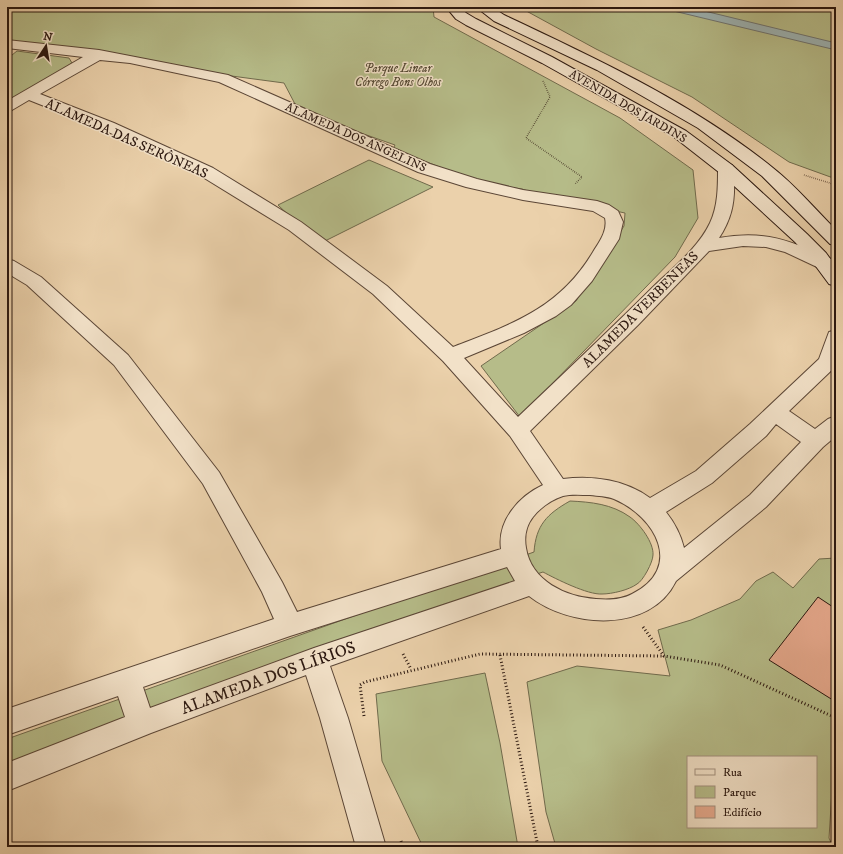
<svg xmlns="http://www.w3.org/2000/svg" width="843" height="854" viewBox="0 0 843 854" font-family="'IM FELL DW Pica',serif">
<style>
.green{fill:#b6bc89;stroke:#706a4c;fill-rule:evenodd}
.water{fill:#9db4b4;stroke:#6f7572}
.building{fill:#e6a98d;stroke:#2b170f}
.lines{fill:none;stroke-linecap:round;stroke-linejoin:round}
.street-casing{stroke:#5b4636;stroke-width:2}
.secondary-casing{stroke:#2b170f;stroke-width:2}
.path-far1{stroke:#2b170f;stroke-width:1.5;stroke-dasharray:0.5 1.5;stroke-linecap:butt}
.path{stroke:#2b170f;stroke-width:3;stroke-dasharray:1 2.5;stroke-linecap:butt}
.street{fill:#f2e1c8;fill-rule:evenodd}
.secondary{fill:#f2e1c8;fill-rule:evenodd}
.labels{text-anchor:middle;stroke-width:3;stroke-linejoin:round;paint-order:stroke}
.far-park-label{font-size:12px;font-style:italic;fill:#554934;stroke:#f2e1c8}
.far-street-label{font-size:12px;fill:#2b170f;stroke:#f2e1c8}
.street-label{font-size:14px;fill:#2b170f;stroke:#f2e1c8}
.near-street-label{font-size:17px;fill:#2b170f;stroke:#f2e1c8}
</style>
<rect width="100%" height="100%" fill="#ebd1ab"/>
<filter id="stains"><feTurbulence type="fractalNoise" baseFrequency=".005" numOctaves="4"/><feColorMatrix values="0 0 0 0 .2 0 0 0 0 .09 0 0 0 0 .02 0 0 0 .5 -.17"/></filter>
<radialGradient id="worn" r=".72"><stop offset=".6" stop-color="#630" stop-opacity="0"/><stop offset="1" stop-color="#630" stop-opacity=".3"/></radialGradient>
<g class="green">
<path d="M 7,7 L 433,7 L 434,17 L 620,118 L 693,170 L 698,218 L 675,257 L 520,417 L 481,366 L 576,301 L 624,226 L 625,213 L 538,195 L 522,189 L 481,183 L 393,149 L 395,145 L 358,132 L 295,104 L 284,83 L 7,46 Z"/>
<path d="M 519,7 L 836,7 L 836,179 L 789,162 L 692,97 L 596,49 Z"/>
<path d="M 17,51 L 69,58 L 72,63 L 7,106 L 7,59 Z"/>
<path d="M 369,160 L 433,187 L 319,244 L 278,205 Z"/>
<path d="M 570,501 C 591,502 612,504 630,517 C 640,524 654,543 653,555 C 653,562 643,581 637,584 C 629,590 612,594 602,594 C 588,595 556,579 543,572 L 488,590 L 7,767 L 7,739 L 534,552 C 536,525 547,514 570,501 Z"/>
<path d="M 836,558 L 836,773 L 833,774 L 829,838 L 833,847 L 556,847 L 546,812 L 527,682 L 577,666 L 670,676 L 658,630 L 691,620 L 740,599 L 756,581 L 773,572 L 793,588 L 819,559 ZM 688,757 L 816,757 L 816,827 L 688,827 Z"/>
<path d="M 485,673 L 500,743 L 518,847 L 423,847 L 382,761 L 376,694 Z"/>
</g>
<path class="water" d="M 657,7 L 688,7 L 836,43 L 836,50 Z"/>
<path class="building" d="M 818,597 L 836,609 L 836,702 L 769,660 Z"/>
<g class="lines">
<g class="street-casing">
<path id="street" d="M 7,40 L 99,50 L 228,75 L 430,164 L 477,179 L 523,190 L 597,201 L 609,205 L 618,211 L 623,222 L 619,239 L 592,281 L 571,305 L 556,316 L 524,333 L 464,358 L 518,417 C 564,373 610,330 654,286 C 674,267 698,248 710,223 C 718,206 718,187 718,169 L 720,165 L 726,164 L 732,165 C 735,170 734,175 734,181 C 735,203 731,220 719,238 C 764,230 790,240 831,259 L 833,263 L 831,267 L 824,269 L 817,267 L 785,252 L 766,247 L 743,246 L 709,251 L 638,325 L 530,431 L 563,479 C 593,475 626,480 650,498 L 696,471 L 750,424 L 819,359 L 829,332 L 836,330 L 836,366 L 789,411 L 815,429 L 828,419 L 836,416 L 836,436 L 823,447 L 766,507 L 676,581 C 650,634 570,628 529,596 L 330,666 L 348,718 L 386,847 L 356,847 L 320,718 L 306,675 L 151,733 L 7,791 L 7,763 L 125,717 L 118,696 L 7,735 L 7,709 L 274,619 L 262,592 L 203,484 L 114,365 L 27,285 L 7,273 L 7,259 L 14,261 L 41,277 L 128,355 L 219,472 L 282,582 L 297,612 L 501,549 C 497,521 519,496 543,485 L 510,436 L 443,361 L 373,294 L 289,230 L 201,176 L 102,129 L 29,100 L 12,110 L 7,112 L 7,101 L 83,57 L 7,48 ZM 100,60 L 130,63 L 219,82 L 418,172 L 466,187 L 523,200 L 593,211 L 605,218 C 608,231 599,242 593,252 C 559,309 512,324 453,347 L 387,286 L 301,222 L 213,168 L 114,123 L 40,94 ZM 776,424 L 801,442 L 750,495 L 684,548 C 681,535 674,522 666,512 L 712,483 L 766,436 ZM 590,495 C 598,496 607,496 614,499 C 656,517 684,568 632,594 C 621,600 608,600 596,599 C 566,597 531,581 526,548 C 524,537 526,526 533,517 C 540,508 551,500 563,496 C 571,494 581,495 590,495 ZM 507,567 L 515,581 L 314,648 L 150,708 L 143,687 L 290,636 Z"/>
</g>
<g class="secondary-casing">
<g id="secondary">
<path d="M 446,7 L 460,7 L 466,13 L 476,19 L 552,57 L 686,131 L 732,165 L 807,234 L 826,253 L 836,267 L 836,286 L 829,284 L 812,261 L 795,242 L 720,173 L 674,137 L 542,63 L 466,25 L 456,19 Z"/>
<path d="M 476,7 L 492,7 L 504,15 C 597,59 693,103 773,168 C 796,186 815,209 836,230 L 836,245 L 830,244 L 762,176 L 698,128 L 597,70 L 494,21 Z"/>
</g>
</g>
<g class="path-far1">
<path d="M 543,81 L 550,97 L 526,138 L 582,177 L 575,184"/>
<path d="M 804,175 L 836,185"/>
</g>
<g class="path">
<path d="M 643,627 L 664,656 L 720,665 L 836,718"/>
<path d="M 403,654 L 411,669"/>
<path d="M 500,655 L 538,847"/>
<path d="M 364,716 L 360,685 L 365,682 L 480,654 L 664,656"/>
<path d="M 401,841 L 403,847"/>
</g>
<use href="#street" class="street"/>
<use href="#secondary" class="secondary"/>
</g>
<g class="labels">
<g class="far-park-label">
<text x="398" y="72">Parque Linear<tspan x="398" dy="14">Córrego Bons Olhos</tspan></text>
</g>
<g class="far-street-label">
<text transform="translate(628 106) rotate(30)" y="4">AVENIDA DOS JARDINS</text>
<text transform="translate(356 137) rotate(24)" y="4">ALAMEDA DOS ANGELINS</text>
</g>
<g class="street-label">
<text transform="translate(127 138) rotate(24)" y="5">ALAMEDA DAS SERÔNEAS</text>
<text transform="translate(640 309) rotate(-45)" y="5">ALAMEDA VERBENEAS</text>
</g>
<g class="near-street-label">
<text transform="translate(268 677) rotate(-20)" y="6">ALAMEDA DOS LÍRIOS</text>
</g>
</g>
<rect width="843" height="854" fill="none" stroke="#ebd1ab" stroke-width="24"/>
<rect x="8" y="8" width="827" height="838" fill="none" stroke="#2b170f" stroke-width="2"/>
<rect x="12" y="12" width="819" height="830" fill="none" stroke="#2b170f"/>
<rect x="687" y="756" width="130" height="72" fill="#f2e1c8" stroke="#a2907e"/>
<rect x="695" y="769" width="20" height="6" fill="#f2e1c8" stroke="#a2907e"/>
<text x="723" y="776" font-size="12" fill="#2b170f">Rua</text>
<rect x="695" y="786" width="20" height="12" fill="#b6bc89" stroke="#a2907e"/>
<text x="723" y="796" font-size="12" fill="#2b170f">Parque</text>
<rect x="695" y="806" width="20" height="12" fill="#e6a98d" stroke="#a2907e"/>
<text x="723" y="816" font-size="12" fill="#2b170f">Edifício</text>
<g transform="translate(46 46) rotate(12)" stroke="#f2e1c8" stroke-width="3" paint-order="stroke">
<path d="M0-3L7 15L0 10L-7 15Z" fill="#2b170f"/>
<text y="-6" font-size="11" font-weight="bold" text-anchor="middle" fill="#2b170f">N</text>
</g>
<rect width="100%" height="100%" filter="url(#stains)"/>
<rect width="100%" height="100%" fill="url(#worn)"/>
</svg>
